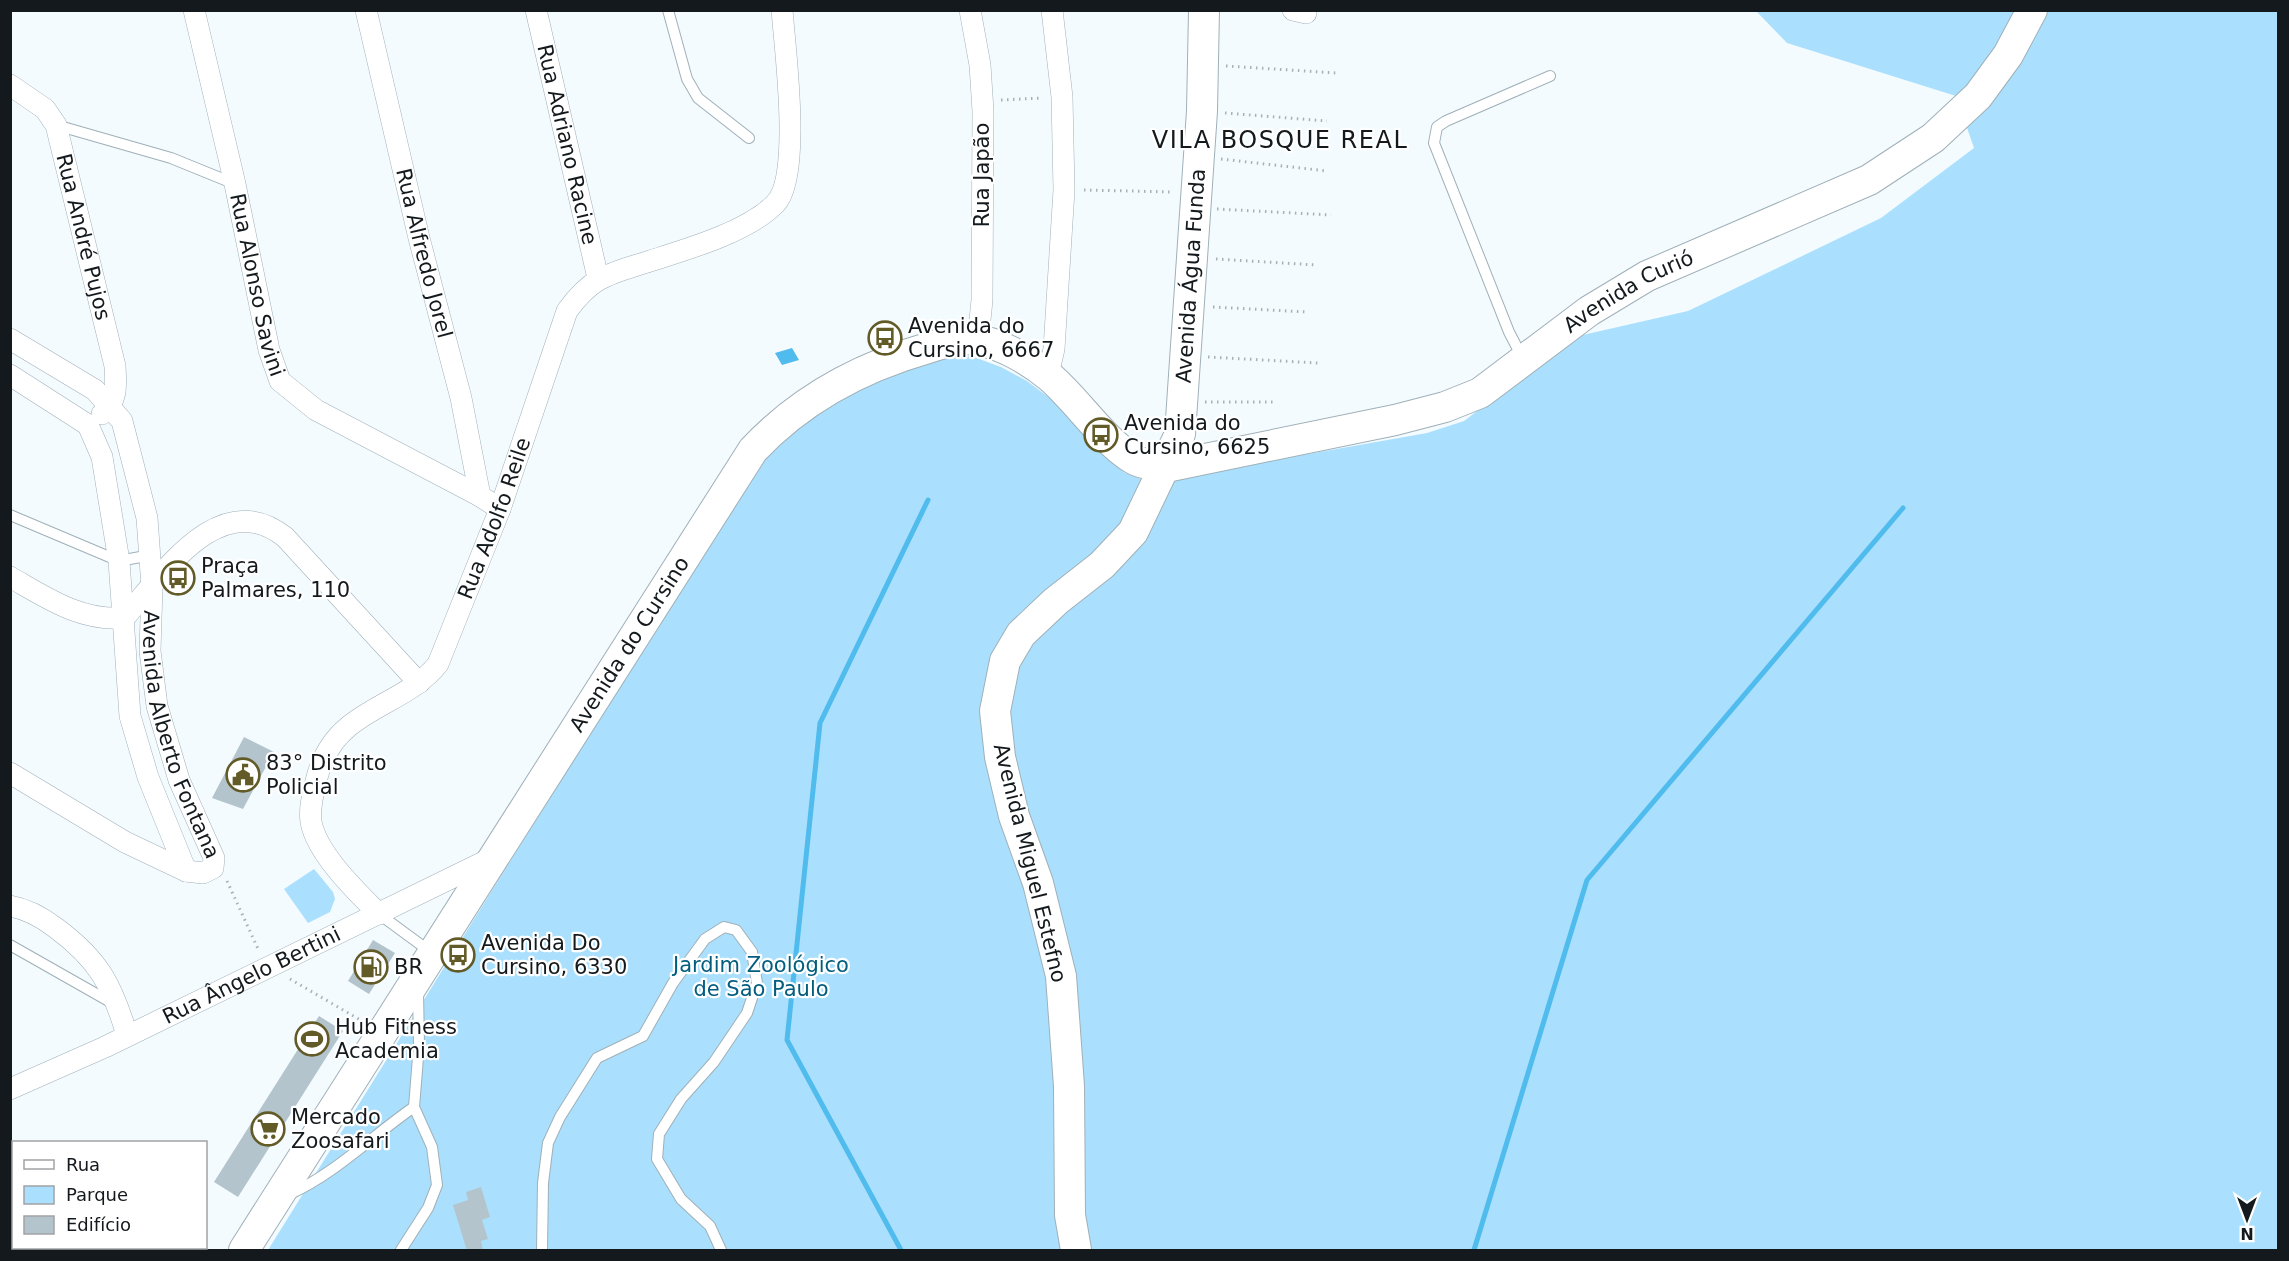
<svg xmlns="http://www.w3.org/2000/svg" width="2289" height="1261" viewBox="0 0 2289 1261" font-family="'DejaVu Sans',sans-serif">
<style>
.green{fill:#aae0fd}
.water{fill:#50bbed}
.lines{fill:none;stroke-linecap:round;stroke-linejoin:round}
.stream{stroke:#50bbed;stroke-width:5}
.building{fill:#b3c4cd}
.lane-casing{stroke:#9fb0b9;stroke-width:12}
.street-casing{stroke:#9fb0b9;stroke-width:22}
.secondary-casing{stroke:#9fb0b9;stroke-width:32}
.path{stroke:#a9b0b3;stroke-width:3;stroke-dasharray:1.5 4.5;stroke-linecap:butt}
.lane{stroke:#fff;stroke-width:10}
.street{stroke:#fff;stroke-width:21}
.secondary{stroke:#fff;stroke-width:30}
.labels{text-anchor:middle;stroke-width:4.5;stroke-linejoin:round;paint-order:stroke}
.street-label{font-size:21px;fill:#13191c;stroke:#fff}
.poi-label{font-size:21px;fill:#13191c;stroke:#fff;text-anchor:start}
.park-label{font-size:21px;fill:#035d7f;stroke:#fff}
.quarter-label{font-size:24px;letter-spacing:1.5px;fill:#13191c;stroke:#fff}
</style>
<rect width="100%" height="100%" fill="#f4fbff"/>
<g class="green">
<path d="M 1756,11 L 2278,11 L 2278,1250 L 268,1250 L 762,457 L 829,401 L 891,373 L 952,356 L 971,356 L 1001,367 L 1027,381 L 1051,399 L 1125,473 L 1149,482 L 1427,433 L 1464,421 L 1574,337 L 1688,311 L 1881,218 L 1974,148 L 1956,96 L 1787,43 Z"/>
<path d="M 314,869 L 333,892 L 335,899 L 330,912 L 308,923 L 284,889 Z"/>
</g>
<path class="water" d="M 792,348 L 799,360 L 782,365 L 775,353 Z"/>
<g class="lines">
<g class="stream">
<path d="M 901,1250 L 787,1040 L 820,723 L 928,500"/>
<path d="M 1474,1250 L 1587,880 L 1903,508"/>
</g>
</g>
<g class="building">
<path d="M 244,737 L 274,752 L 243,809 L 212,798 Z"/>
<path d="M 373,940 L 395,953 L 369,994 L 348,981 Z"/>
<path d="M 319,1016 L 343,1031 L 238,1197 L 214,1182 Z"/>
<path d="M 481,1187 L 490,1217 L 482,1220 L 488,1239 L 481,1241 L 483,1251 L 467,1251 L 453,1205 L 468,1200 L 466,1192 Z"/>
</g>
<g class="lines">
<g class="lane-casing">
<g id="lane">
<path d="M 668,10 L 687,79 L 698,98 L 749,138"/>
<path d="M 56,125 L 171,158 L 235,184"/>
<path d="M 1523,359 L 1509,332 L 1434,143 L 1437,127 L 1446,121 L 1550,76"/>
<path d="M 10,515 L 119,561 L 151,555"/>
<path d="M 379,914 L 432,953"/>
<path d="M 10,945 L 114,1004"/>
<path d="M 290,1194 C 336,1173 372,1136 414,1107"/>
<path d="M 401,1250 L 428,1208 L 437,1185 L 432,1147 L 414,1107 L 419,1045 L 418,992"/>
<path d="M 542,1250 L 543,1183 L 548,1143 L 560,1117 L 597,1058 L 643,1036 L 673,983 L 705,939 L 724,927 L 736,930 L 752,952 L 757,983 L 747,1013 L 714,1062 L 681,1099 L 659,1134 L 657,1159 L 681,1199 L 710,1226 L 721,1250"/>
</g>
</g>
<g class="street-casing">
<g id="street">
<path id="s1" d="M 194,10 L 235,184 L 269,350 L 280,381 L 316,410 L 480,496 L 500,509"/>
<path id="s2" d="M 366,10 L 419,238 L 461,398 L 480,496"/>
<path id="s3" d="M 536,10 L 598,278"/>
<path d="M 970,10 L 980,65 L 983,111 L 982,300 L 978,340"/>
<path d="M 1293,10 L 1306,13"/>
<path id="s4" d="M 10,85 L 45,109 L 56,125 L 115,366 C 116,385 118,401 102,414"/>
<path id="s5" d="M 10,339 L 95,390 L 122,421 L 147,518 L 152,587 L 150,651 L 157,706 L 179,780 L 214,858 L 213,868 L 203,873 L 186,871 L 125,842 L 10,773"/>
<path d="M 10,375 L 88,425 L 102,457 L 119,561 L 130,716 L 148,777 L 186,871"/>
<path d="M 1048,375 L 1054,349 L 1064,190 L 1062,97 L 1052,10"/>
<path d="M 10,577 C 47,598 80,621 124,618 C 162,576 219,485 285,537 L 419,683"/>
<path d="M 10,906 C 27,909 43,918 56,928 C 99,960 112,985 127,1035"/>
<path id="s6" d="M 379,914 C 357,892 317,854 311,822 C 309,808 313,794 316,781 C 321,760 331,741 348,727 C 377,703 414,694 438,664 L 500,509 L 567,311 C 593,275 610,274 650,261 C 688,249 747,232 775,204 C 802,178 785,49 782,10"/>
<path id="s7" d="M 10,1089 L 105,1047 L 490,859"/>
</g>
</g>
<g class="secondary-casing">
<g id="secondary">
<path id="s8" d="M 244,1250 L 753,450 C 801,399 861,367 928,348 C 943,343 961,337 977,340 C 1001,343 1032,362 1050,377 C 1078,401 1104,442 1135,460 C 1144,465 1157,465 1166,467 L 1395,420 L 1445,407 L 1480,393 L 1589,311 L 1647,276 L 1869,180 L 1933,138 L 1978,96 L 2008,55 L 2032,10"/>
<path id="s9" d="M 1076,1250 L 1070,1215 L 1069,1086 L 1061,976 L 1038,883 L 1014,816 L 1000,757 L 995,711 L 1005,661 L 1021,634 L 1056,601 L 1102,565 L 1133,532 L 1180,434 L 1202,111 L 1204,10"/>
</g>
</g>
<g class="path">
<path d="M 1226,66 L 1337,73"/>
<path d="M 1001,100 L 1043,98"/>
<path d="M 1225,113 L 1327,121"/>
<path d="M 1221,159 L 1327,171"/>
<path d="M 1084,190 L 1173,192"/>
<path d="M 1217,209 L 1331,215"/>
<path d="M 1216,259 L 1316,265"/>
<path d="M 1213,307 L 1307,312"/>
<path d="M 1208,357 L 1318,363"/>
<path d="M 1205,402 L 1273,402"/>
<path d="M 227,881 L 259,951"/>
<path d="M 290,979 L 362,1021"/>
</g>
<use href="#lane" class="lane"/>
<use href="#street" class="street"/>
<use href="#secondary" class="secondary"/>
</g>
<defs>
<g id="bus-ring" transform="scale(1.725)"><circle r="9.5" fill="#fff" stroke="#625b27" stroke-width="1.5"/><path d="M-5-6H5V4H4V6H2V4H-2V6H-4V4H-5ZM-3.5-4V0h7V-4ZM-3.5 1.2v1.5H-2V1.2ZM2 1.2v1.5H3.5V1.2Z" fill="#625b27"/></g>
<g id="civic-ring" transform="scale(1.725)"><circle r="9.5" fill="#fff" stroke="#625b27" stroke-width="1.5"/><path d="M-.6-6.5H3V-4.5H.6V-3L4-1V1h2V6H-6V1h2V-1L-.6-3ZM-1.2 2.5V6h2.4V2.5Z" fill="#625b27"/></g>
<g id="fuel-ring" transform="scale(1.725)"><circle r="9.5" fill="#fff" stroke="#625b27" stroke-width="1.5"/><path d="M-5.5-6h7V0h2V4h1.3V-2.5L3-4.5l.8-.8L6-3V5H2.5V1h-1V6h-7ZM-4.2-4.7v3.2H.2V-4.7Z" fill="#625b27"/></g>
<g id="stadium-ring" transform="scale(1.725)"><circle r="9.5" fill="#fff" stroke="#625b27" stroke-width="1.5"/><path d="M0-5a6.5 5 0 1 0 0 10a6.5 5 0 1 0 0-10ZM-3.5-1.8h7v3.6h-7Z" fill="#625b27"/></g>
<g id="supermarket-ring" transform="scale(1.725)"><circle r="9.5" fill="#fff" stroke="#625b27" stroke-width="1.5"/><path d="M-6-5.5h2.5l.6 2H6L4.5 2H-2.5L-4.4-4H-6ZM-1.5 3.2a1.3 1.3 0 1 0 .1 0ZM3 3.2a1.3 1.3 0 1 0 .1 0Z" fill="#625b27"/></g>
</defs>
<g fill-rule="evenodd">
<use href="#bus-ring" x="885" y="338"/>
<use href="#bus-ring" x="1101" y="435"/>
<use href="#bus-ring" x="178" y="578"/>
<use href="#civic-ring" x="243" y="775"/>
<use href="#bus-ring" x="458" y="955"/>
<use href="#fuel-ring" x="371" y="967"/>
<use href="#stadium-ring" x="312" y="1039"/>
<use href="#supermarket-ring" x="268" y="1129"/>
</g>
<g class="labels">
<g class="street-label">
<text dy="7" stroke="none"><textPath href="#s3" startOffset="138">Rua Adriano Racine</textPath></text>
<text transform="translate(982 175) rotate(-90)" y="7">Rua Japão</text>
<text dy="7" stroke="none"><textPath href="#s4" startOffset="177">Rua André Pujos</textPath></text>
<text dy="7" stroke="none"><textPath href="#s2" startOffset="250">Rua Alfredo Jorel</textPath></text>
<text dy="7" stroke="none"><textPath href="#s9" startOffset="1050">Avenida Água Funda</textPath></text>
<text dy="7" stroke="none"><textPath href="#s1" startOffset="282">Rua Alonso Savini</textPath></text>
<text dy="7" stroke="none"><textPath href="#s8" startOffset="1941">Avenida Curió</textPath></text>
<text dy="7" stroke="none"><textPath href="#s6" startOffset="488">Rua Adolfo Reile</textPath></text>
<text dy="7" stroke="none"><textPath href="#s8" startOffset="718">Avenida do Cursino</textPath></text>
<text dy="7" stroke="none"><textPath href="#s5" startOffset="462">Avenida Alberto Fontana</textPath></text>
<text transform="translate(1030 863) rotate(76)" y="7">Avenida Miguel Estefno</text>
<text dy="7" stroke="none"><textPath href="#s7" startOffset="267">Rua Ângelo Bertini</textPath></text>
</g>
<g class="poi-label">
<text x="908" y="333">Avenida do<tspan x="908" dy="24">Cursino, 6667</tspan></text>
<text x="1124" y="430">Avenida do<tspan x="1124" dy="24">Cursino, 6625</tspan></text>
<text x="201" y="573">Praça<tspan x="201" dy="24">Palmares, 110</tspan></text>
<text x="266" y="770">83° Distrito<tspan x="266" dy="24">Policial</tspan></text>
<text x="481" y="950">Avenida Do<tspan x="481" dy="24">Cursino, 6330</tspan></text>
<text x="394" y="974">BR</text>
<text x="335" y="1034">Hub Fitness<tspan x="335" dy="24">Academia</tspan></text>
<text x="291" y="1124">Mercado<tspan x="291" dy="24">Zoosafari</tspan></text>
</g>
<g class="park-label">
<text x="761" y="972">Jardim Zoológico<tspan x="761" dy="24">de São Paulo</tspan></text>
</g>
<g class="quarter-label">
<text x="1280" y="148">VILA BOSQUE REAL</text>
</g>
</g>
<rect width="2289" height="1261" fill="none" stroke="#13191c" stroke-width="24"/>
<rect x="12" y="1141" width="195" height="108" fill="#ffffff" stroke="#a1a3a4" stroke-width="1.5"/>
<rect x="24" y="1160" width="30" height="9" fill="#ffffff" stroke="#a1a3a4" stroke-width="1.5"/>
<text x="66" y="1171" font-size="18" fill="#13191c">Rua</text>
<rect x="24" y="1186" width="30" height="18" fill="#aae0fd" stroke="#a1a3a4" stroke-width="1.5"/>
<text x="66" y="1201" font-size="18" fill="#13191c">Parque</text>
<rect x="24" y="1216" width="30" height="18" fill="#b3c4cd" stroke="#a1a3a4" stroke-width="1.5"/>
<text x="66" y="1231" font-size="18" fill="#13191c">Edifício</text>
<g transform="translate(2247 1219) rotate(180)" stroke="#ffffff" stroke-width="4.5" paint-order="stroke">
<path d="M0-4.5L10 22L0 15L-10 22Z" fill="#13191c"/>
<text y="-9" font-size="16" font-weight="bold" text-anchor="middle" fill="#13191c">N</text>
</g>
</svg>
